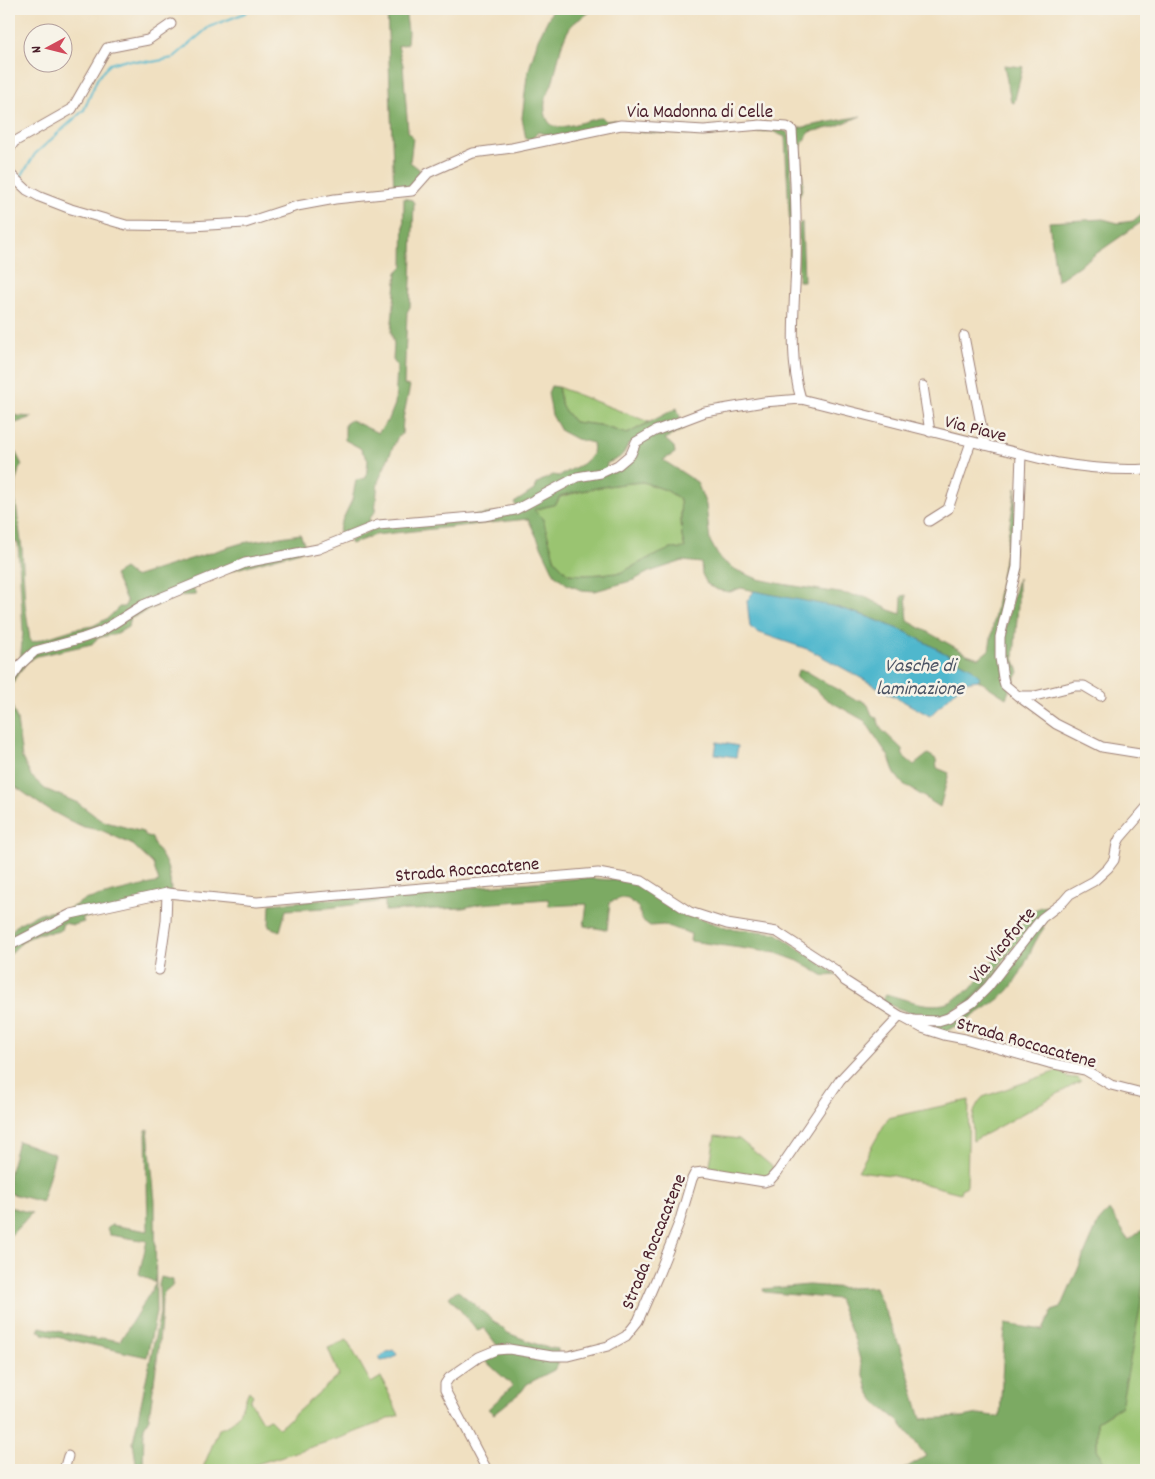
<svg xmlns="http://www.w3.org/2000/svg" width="1155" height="1479" viewBox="0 0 1155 1479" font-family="Dekko,sans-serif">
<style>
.green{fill:#9ac471;stroke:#72724e}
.forest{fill:#7baa63;stroke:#626447;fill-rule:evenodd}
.water{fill:#4fb7cd;stroke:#4c6b7c}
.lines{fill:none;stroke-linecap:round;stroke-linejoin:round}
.stream{stroke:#4fb7cd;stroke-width:2}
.minor-casing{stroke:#9d8076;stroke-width:11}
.minor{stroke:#fff;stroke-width:9}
.labels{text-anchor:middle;stroke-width:5;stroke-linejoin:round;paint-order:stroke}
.street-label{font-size:19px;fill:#4a1f2b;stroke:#f7f3e8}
.water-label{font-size:20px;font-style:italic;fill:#4c5464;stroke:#f7f3e8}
</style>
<rect width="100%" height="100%" fill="#f7f3e8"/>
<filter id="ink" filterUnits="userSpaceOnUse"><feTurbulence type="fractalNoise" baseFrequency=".02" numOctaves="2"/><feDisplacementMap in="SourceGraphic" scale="10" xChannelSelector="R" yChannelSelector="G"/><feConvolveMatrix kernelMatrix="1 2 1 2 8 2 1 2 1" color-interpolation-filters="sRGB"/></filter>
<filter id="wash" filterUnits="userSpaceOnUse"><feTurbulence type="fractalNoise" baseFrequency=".0096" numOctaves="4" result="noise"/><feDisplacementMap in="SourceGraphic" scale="20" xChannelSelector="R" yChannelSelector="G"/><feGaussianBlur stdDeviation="1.12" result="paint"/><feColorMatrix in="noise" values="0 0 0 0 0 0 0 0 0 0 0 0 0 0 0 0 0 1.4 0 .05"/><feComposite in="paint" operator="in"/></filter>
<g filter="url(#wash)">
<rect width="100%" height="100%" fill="#f0e0c1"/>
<g class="green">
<path d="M 558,387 L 649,422 L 627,434 L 599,425 L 574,422 L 562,407 Z"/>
<path d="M 643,482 L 666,490 L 680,499 L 682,537 L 685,549 L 649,558 L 620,573 L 585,575 L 567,574 L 555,560 L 549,540 L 534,510 L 556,504 L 560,497 C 588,489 614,484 643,482 Z"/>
<path d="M 1060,1070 L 1067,1077 L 1078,1078 L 1081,1081 L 973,1141 C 972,1124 971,1109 983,1097 Z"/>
<path d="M 969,1100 L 967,1186 L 961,1189 L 960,1193 L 890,1175 L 858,1171 L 888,1118 Z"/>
<path d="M 715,1136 L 739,1139 L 774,1168 L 766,1178 L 759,1179 L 709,1170 Z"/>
<path d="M 1145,1228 L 1146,1228 L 1146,1470 L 1100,1470 L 1103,1461 L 1097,1449 L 1097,1421 L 1121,1406 L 1143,1258 Z"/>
<path d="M 347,1340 L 371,1383 L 381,1377 L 399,1415 L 343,1437 L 238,1470 L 202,1470 L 219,1429 C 238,1424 241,1407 249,1391 L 253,1395 L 250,1401 L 262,1421 L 270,1419 L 279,1428 L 339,1375 L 328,1348 Z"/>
</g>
<g class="forest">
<path d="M 387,9 L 405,9 L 408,31 L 407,44 L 398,46 L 403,65 L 408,131 L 413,138 L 410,162 L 419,169 L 421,174 L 411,189 L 394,191 Z"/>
<path d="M 553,9 L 592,9 C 588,16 575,19 569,29 C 559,45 558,66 552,84 C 550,90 545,96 545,102 C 544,112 546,125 557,127 C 565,128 593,119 602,117 L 606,121 L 615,120 L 616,124 L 558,136 L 549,135 L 538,132 L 532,139 L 526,139 L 522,118 L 527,76 L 538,39 Z"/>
<path d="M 1004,65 L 1023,67 L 1014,103 L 1011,102 Z"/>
<path d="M 861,116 L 834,127 L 810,132 C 808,135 805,138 803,142 C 795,161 810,180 798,198 L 794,135 L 799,128 Z"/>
<path d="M 777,128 L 788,133 L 790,138 L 794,282 L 790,282 L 790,229 L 785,137 L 772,131 L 708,136 L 628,131 Z"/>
<path d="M 404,198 L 412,200 L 414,203 L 410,307 L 407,312 L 404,385 L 410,386 L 403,419 L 402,434 L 397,438 L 378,482 L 375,512 L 370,518 L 369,526 L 342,537 L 339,533 L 340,525 L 352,500 L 356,480 L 366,478 L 368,460 L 360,448 L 345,440 L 345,424 L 351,420 L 378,433 L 389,419 L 395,404 L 397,366 L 393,360 L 394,344 L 391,332 L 397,272 L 403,266 Z"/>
<path d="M 1146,210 L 1146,219 L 1057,281 L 1049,222 L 1103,219 L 1118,223 L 1133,221 Z"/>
<path d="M 802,222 L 804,281 L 798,281 L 799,224 Z"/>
<path d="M 551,386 L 558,387 L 562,407 L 574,422 L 599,425 L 627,434 L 677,408 L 684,429 L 665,439 L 674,447 L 675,453 L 663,460 L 697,482 L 706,505 L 710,541 L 720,559 L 736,570 L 758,579 L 782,584 L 865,597 L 892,611 L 901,614 L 902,596 L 906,595 L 908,621 L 967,654 L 979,658 L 989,650 L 1016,488 L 1013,567 L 999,637 L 1009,691 L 1006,698 L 978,680 L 980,677 L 970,667 L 906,632 L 868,617 L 836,607 L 793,600 L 741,588 L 730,592 L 718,590 L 707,584 L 702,574 L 701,563 L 683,561 L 677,563 L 649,572 L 634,580 L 595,591 L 582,590 L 568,585 L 555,575 L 528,519 L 375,535 L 351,544 L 349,541 L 378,527 L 520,510 L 514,503 L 534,490 L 537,483 L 553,475 L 559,476 L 582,464 L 592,455 L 593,443 L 576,439 L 561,431 L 552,415 L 548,393 ZM 643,436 L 635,455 L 606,473 L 607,463 C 619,459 624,456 628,444 ZM 643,482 L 666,490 L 680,499 L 682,537 L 685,548 L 670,549 L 649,558 L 620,573 L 585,575 L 568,574 L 555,560 L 543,519 L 534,510 L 556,504 L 560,496 C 588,489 614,484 643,482 Z"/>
<path d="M 9,413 L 18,416 L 33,417 L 13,424 L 9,430 L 15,451 L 22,465 L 19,469 L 16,481 L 15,497 L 22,549 L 25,604 L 30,640 L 33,642 L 75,629 L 93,626 L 108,618 L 119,607 L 124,607 L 127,602 L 114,575 L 124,569 L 134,577 L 222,549 L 242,543 L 300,534 L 307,549 L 191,582 L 196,595 L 176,596 L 130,619 L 128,627 C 123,630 117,634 111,635 C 103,637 98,636 92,644 L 37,656 L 27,662 L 15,678 L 11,688 L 10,700 L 17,720 L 22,758 L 31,776 L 45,789 L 78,803 L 98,818 L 106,822 L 143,832 L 145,835 L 152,838 C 154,847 159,851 163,858 C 170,870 171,884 171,897 L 155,902 L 82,918 L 84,922 L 74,925 L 63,923 L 61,930 C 52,934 50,932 41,933 C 29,934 16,947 9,956 L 9,934 L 18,924 L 40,913 L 67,910 L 84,900 L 159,882 L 153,864 L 133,845 L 103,831 L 84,827 L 68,820 L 44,807 L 13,785 L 9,769 L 9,678 L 20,661 L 23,632 L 18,543 L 9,538 Z"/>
<path d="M 1018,578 L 1018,605 L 1014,658 L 1019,672 L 1011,687 C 991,668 1012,602 1018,578 Z"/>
<path d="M 798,670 L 806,671 L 855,700 L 861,700 L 868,705 L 872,715 L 877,718 L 881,729 L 902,749 L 903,756 L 914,765 L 928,754 L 936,759 L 937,768 L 949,773 L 940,807 L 902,783 L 895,774 L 889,757 L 865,721 L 826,699 L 815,689 L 796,678 Z"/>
<path d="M 582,878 L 629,881 L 644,886 L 695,917 L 726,928 L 776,933 L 837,975 L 824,976 L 798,961 L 776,953 L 690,941 L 691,934 L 664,925 L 650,926 L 642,920 L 638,907 L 628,899 L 622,898 L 610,902 L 607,930 L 584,926 L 587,904 L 549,906 L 548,899 L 480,904 L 463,908 L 385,911 L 385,901 L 327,908 L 286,910 L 280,931 L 269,927 L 270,904 Z"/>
<path d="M 1049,906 L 1039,916 L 972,999 L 956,1009 L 937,1017 L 921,1017 L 882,1002 L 886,994 C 905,999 931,1010 950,1002 C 957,999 960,993 970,990 L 1033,911 L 1040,907 Z"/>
<path d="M 1042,922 L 1044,928 C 1030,946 1025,972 1008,991 C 993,1006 962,1022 943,1033 L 920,1022 L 957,1015 Z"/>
<path d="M 148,1129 L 155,1201 L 156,1312 L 147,1357 L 43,1334 L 43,1332 L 38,1331 L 40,1327 L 98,1340 L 102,1338 L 120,1341 L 156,1283 L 139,1274 L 147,1241 L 110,1235 L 107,1229 L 111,1225 L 148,1231 L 146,1130 Z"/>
<path d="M 18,1141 L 55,1154 L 42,1202 L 9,1193 L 9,1175 Z"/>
<path d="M 9,1207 L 32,1213 L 9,1237 Z"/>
<path d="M 1109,1210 L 1129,1240 L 1145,1228 L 1143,1257 L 1145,1260 L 1140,1309 L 1121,1406 L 1097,1421 L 1097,1449 L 1103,1461 L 1100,1470 L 902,1470 L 926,1456 L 899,1421 L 875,1402 L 868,1390 L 855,1341 L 838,1299 L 764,1292 L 763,1289 L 809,1285 L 846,1288 L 875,1287 L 902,1352 L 921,1419 L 962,1417 L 979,1414 L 1000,1417 L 1005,1324 L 1043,1330 L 1052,1311 L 1061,1308 L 1098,1223 Z"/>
<path d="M 161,1277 L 173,1280 L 173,1285 L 164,1292 L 162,1298 L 161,1321 L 157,1361 L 149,1418 L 144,1427 L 143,1470 L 137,1470 L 133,1442 L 160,1313 L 159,1285 Z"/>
<path d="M 457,1290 L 508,1333 L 541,1346 L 558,1349 L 558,1364 L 554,1370 L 527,1384 L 522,1391 L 494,1414 L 488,1409 L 513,1386 L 482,1358 L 499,1348 L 484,1328 L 478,1331 L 449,1297 Z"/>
</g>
<g class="water">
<path d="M 754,591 L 836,607 L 868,617 L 906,632 L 970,667 L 980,677 L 978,680 L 964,682 L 930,716 L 810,650 L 757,632 L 750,627 L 747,601 Z"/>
<path d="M 717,742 L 738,746 L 736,757 L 715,754 Z"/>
<path d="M 393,1350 L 397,1354 C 394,1360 387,1360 381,1361 L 379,1358 L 387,1352 Z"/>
</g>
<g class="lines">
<g class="stream">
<path d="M 19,180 L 35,154 L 84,110 L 98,77 L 110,64 L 123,60 L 152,62 L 173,58 L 209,27 L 245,13 L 250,9"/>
<path d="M 9,193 L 16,184"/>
</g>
</g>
</g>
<g filter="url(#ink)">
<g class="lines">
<g class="minor-casing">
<g id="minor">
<path d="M 9,150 L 14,142 L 72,109 L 107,48 L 148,40 L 171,24"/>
<path d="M 9,173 L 27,190 L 40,197 L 71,209 L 126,225 L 191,226 L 245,223 L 297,206 L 335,199 L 412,191 L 428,173 L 473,153 L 512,148 L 621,125 L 704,130 L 761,125 L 787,127 L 792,130 C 795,174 797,218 796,261 C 795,305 788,357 801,399"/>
<path d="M 964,336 L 985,445"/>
<path d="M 923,386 L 930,432"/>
<path d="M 1021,454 L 1017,567 L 1000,637 L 1000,658 L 1003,678 L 1005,685 L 1018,696 L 1056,724 L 1102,747 L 1146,754"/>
<path d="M 929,521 L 948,509 L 971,442"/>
<path d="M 9,681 L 21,664 L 35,651 L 83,638 L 100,632 L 143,605 L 245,563 L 318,549 L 378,525 L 484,516 L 515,510 L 577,477 L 601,473 L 618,465 L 631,454 L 636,442 L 655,431 L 705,412 L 764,402 L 801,399 L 1058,463 C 1088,468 1117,471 1146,469"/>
<path d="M 1019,696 L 1035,696 L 1075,686 L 1084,686 L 1101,696"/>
<path d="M 9,946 L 71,914 L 167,893 L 257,902 L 598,873 L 642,881 L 690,912 L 727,924 L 777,932 L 834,969 L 845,981 L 900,1016 L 922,1028 L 944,1035 L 965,1039 L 1049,1063 L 1085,1070 L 1111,1085 L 1146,1094"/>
<path d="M 159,970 L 166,921 L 167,893"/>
<path d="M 64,1470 L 68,1456"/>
<path d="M 487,1470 L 445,1390 L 445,1384 L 449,1378 L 479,1357 L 496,1350 L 509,1349 L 552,1356 L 568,1356 L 608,1346 L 626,1336 L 638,1321 L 659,1273 L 679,1223 L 692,1179 L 695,1173 L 703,1172 L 764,1182 L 770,1180 L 778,1171 L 840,1080 L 900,1016 L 914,1020 L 938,1021 L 948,1018 L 972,1003 L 988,987 L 1042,918 L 1063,902 L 1070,894 L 1094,881 L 1108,868 L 1114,860 L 1117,844 L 1120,838 L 1146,808"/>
</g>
</g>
<use href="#minor" class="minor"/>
</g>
</g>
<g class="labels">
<g class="street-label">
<text x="700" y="117">Via Madonna di Celle</text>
<text transform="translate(976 427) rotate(14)" y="7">Via Piave</text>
<text transform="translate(467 868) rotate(-5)" y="7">Strada Roccacatene</text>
<text transform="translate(1001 944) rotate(-50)" y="7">Via Vicoforte</text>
<text transform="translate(1027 1041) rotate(16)" y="7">Strada Roccacatene</text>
<text transform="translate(652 1241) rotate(-68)" y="7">Strada Roccacatene</text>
</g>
<g class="water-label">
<text x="920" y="671">Vasche di<tspan x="920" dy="23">laminazione</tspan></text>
</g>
</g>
<rect width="1155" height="1479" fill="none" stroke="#f7f3e8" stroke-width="30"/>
<g transform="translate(48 48) rotate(263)"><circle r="24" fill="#f7f3e8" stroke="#b29e9c"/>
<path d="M0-4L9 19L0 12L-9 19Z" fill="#d1495b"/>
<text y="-8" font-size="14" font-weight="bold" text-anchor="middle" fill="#4a1f2b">N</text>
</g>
</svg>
